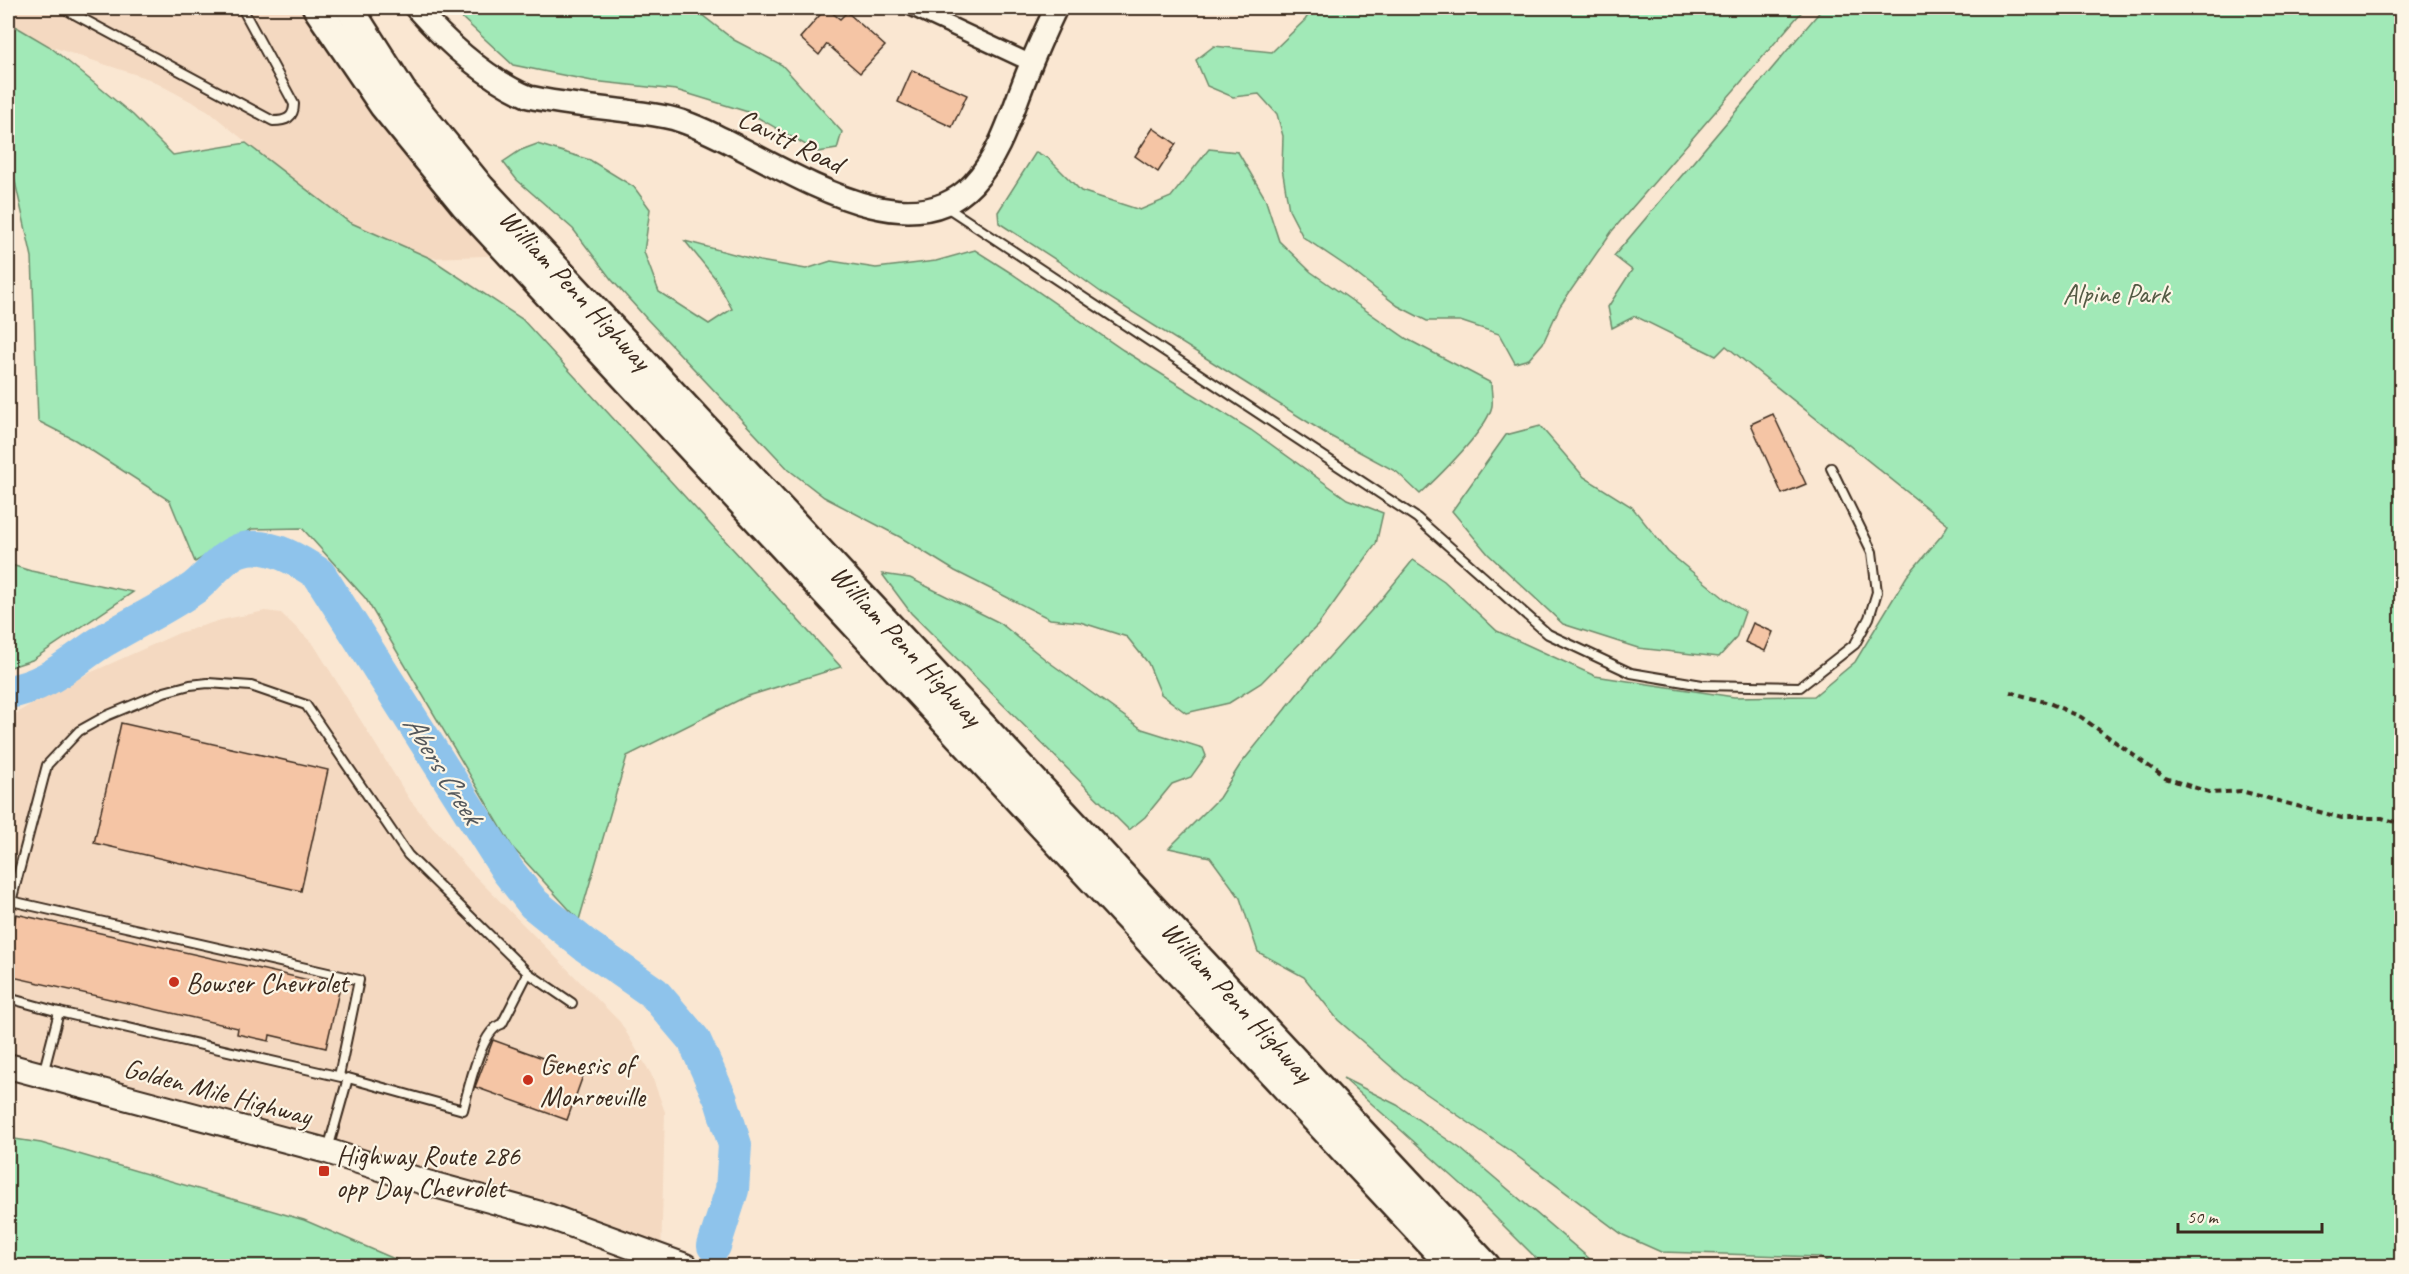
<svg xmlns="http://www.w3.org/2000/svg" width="2409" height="1274" viewBox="0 0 2409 1274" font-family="Caveat,sans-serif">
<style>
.built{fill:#f4d9c1}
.green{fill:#a1e9b7;stroke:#6e8a6a;stroke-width:1.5}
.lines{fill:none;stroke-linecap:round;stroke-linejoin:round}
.river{stroke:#8ec3eb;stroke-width:34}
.building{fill:#f5c5a5;stroke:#3b2a1e;stroke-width:1.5}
.lane-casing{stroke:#3b2a1e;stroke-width:12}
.street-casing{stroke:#3b2a1e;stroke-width:20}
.secondary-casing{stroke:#3b2a1e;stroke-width:26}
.primary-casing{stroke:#3b2a1e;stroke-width:28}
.highway-casing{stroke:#3b2a1e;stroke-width:32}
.path{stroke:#3b2a1e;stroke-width:4;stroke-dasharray:6 4.5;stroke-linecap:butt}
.lane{stroke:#fcf5e5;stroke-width:8}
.street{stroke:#fcf5e5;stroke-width:15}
.secondary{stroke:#fcf5e5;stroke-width:21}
.primary{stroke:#fcf5e5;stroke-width:24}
.highway{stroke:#fcf5e5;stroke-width:27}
.poi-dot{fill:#c8321e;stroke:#fcf5e5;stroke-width:2}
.labels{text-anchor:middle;stroke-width:4.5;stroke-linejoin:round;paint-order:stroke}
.street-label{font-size:28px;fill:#3b2a1e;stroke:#fcf5e5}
.park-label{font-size:28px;fill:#545a44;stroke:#fcf5e5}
.poi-label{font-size:28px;fill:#3b2a1e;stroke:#fcf5e5;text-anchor:start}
.water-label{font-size:30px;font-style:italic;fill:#54585c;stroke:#fcf5e5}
</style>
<rect width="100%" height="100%" fill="#fae7d2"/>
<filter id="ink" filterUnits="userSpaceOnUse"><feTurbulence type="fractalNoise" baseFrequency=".0167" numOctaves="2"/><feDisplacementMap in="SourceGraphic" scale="12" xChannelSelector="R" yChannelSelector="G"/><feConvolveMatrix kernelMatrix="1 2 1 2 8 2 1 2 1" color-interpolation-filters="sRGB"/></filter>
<g filter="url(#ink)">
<g class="built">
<path d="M 8,8 L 317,8 L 511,255 L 430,258 L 349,222 L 288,176 L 207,110 L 149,79 L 49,46 L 8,22 Z"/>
<path d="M 265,611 L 281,613 L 314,645 L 410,800 L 469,870 L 620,1022 L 651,1074 L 665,1112 L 661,1257 L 8,1066 L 8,718 L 63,685 L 179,633 L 221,620 Z"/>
</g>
<g class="green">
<path d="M 460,8 L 693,8 L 734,40 L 782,65 L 842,132 L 837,149 L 818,152 L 748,112 L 676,90 L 592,81 L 513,65 L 460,16 Z"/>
<path d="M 1313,8 L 1805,8 L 1612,231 L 1560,306 L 1543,343 L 1529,359 L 1515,363 L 1499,334 L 1460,321 L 1427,321 L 1398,306 L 1346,266 L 1303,237 L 1289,210 L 1282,168 L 1283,136 L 1277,114 L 1259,94 L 1233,97 L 1207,86 L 1196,60 L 1214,46 L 1272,52 L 1305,20 Z"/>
<path d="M 1823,8 L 2401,8 L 2401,1266 L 1835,1266 L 1819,1257 L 1661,1252 L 1623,1235 L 1513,1153 L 1405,1079 L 1338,1020 L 1304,977 L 1258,952 L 1240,898 L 1210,857 L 1169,848 L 1219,798 L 1240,765 L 1311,677 L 1379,602 L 1413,560 L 1444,581 L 1497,631 L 1595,676 L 1734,697 L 1814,696 L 1855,662 L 1907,576 L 1942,535 L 1948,525 L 1726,346 L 1716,356 L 1635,316 L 1612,328 L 1608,307 L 1632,270 L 1614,256 Z"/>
<path d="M 8,22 L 49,46 L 133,115 L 173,155 L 246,143 L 349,222 L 430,258 L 522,319 L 841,667 L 745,697 L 627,756 L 579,920 L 513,848 L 366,599 L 302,528 L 252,529 L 195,562 L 170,501 L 75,440 L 38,421 L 32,257 L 14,177 L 8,169 Z"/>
<path d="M 537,144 L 590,160 L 634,187 L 650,209 L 644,252 L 659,292 L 709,324 L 732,309 L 715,278 L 685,241 L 760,261 L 806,269 L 831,261 L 876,268 L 936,261 L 975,250 L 1011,273 L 1123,350 L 1251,430 L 1347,499 L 1383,513 L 1376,544 L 1318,625 L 1261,683 L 1229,703 L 1186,713 L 1161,694 L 1148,663 L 1127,637 L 1080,622 L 1050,619 L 955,571 L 900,537 L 824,497 L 789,470 L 646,318 L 611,279 L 573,229 L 517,180 L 503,162 L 521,150 Z"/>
<path d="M 1209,149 L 1238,152 L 1265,198 L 1279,241 L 1311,272 L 1407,339 L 1491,383 C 1491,390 1493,399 1492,406 C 1487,430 1438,477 1420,494 L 1397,472 L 1330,436 L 1260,392 L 1102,293 L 1058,261 L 999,223 L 998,212 L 1036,152 L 1048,158 L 1081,191 L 1140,210 L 1171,197 Z"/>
<path d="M 1540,426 L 1584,477 L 1632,507 L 1668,552 L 1724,598 L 1745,612 L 1736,638 L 1719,657 L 1638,648 L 1563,624 L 1488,554 L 1452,511 L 1506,435 Z"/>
<path d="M 8,564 L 31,571 L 133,592 L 32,660 L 8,668 Z"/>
<path d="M 882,574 L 910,578 L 1000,623 L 1046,660 L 1142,729 L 1203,748 L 1206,756 L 1191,777 L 1172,784 L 1145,817 L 1129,830 L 911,613 Z"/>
<path d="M 1343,1078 L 1397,1105 L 1461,1149 L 1598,1266 L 1544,1266 L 1471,1193 Z"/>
<path d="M 8,1138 L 41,1143 L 304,1220 L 411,1266 L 8,1266 Z"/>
</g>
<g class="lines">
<path class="river" d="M 8,692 C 48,686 70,662 103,641 C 133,623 165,608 194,588 C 211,575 225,551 248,548 C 274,545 299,561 319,574 L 508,871 L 534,904 L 585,945 L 654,993 L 694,1040 L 721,1100 L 735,1145 L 732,1190 L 714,1246"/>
</g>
<g class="building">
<path d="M 826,8 L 840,19 L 847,12 L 885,46 L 860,73 L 827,44 L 819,55 L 800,38 Z"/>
<path d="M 912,70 L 967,95 L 952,127 L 898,102 Z"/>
<path d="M 1153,128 L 1176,144 L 1158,172 L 1135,156 Z"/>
<path d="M 1773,414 L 1806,484 L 1782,494 L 1751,424 Z"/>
<path d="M 1753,623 L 1773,632 L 1765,651 L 1745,642 Z"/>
<path d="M 121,723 L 328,770 L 301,891 L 94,843 Z"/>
<path d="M 16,914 L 340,987 L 326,1048 L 270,1035 L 269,1041 L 237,1034 L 238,1028 L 8,976 L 8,952 Z"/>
<path d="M 493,1040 L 584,1073 L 567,1120 L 475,1087 Z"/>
</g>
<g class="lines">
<g class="lane-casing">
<g id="lane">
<path d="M 64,8 L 74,14 L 91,8"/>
<path d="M 74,14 L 273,121 C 286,121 294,118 294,104 L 242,8"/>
<path d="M 945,206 L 1417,518 L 1548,634 L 1631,673 L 1702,685 L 1800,687 L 1855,644 L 1869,618 L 1877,592 L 1872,552 L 1831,468"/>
<path d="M 11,901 L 359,980 L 339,1076"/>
<path d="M 8,913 L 47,765 L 79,731 L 106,716 L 164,692 L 190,685 L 208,683 L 251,686 L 306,705 L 408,855 L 528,973 L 502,1024 C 481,1029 468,1091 463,1110 L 348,1078 L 328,1149"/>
<path d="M 528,973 L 572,1003"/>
<path d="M 8,998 L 59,1012 L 43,1074"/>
<path d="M 59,1012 L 341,1077"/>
</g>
</g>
<g class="street-casing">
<path id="street" d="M 913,8 L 1031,63"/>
</g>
<g class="secondary-casing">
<path id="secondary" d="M 416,8 C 447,43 485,78 529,97 C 561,104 595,107 628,111 C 646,114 664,115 681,121 C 759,146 899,263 973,184 C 1001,154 1012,111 1027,74 C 1036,51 1046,29 1056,8"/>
</g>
<g class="primary-casing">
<path id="primary" d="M 8,1066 L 327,1151 L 424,1182 L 548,1216 L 685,1266"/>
</g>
<g class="highway-casing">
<g id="highway">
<path d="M 317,8 L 383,105 L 464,204 L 1452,1266"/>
<path d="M 349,8 L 402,91 L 481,188 L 1486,1266"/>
</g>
</g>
<path class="path" d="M 2010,692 L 2049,703 L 2081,717 L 2165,778 L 2212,793 L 2241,791 L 2342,818 L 2382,818 L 2402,824"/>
<use href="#lane" class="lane"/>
<use href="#street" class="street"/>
<use href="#secondary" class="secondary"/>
<use href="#primary" class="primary"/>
<use href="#highway" class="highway"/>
</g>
</g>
<g class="poi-dot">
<circle cx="174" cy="982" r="6"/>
<circle cx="528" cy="1080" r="6"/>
<rect x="318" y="1165" width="12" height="12" rx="3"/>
</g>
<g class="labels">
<g class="street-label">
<text transform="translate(791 140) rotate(26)" y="10">Cavitt Road</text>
<text transform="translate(576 289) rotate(47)" y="10">William Penn Highway</text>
<text transform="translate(907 645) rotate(47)" y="10">William Penn Highway</text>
<text transform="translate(1238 1001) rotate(47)" y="10">William Penn Highway</text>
<text transform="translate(218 1091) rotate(15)" y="10">Golden Mile Highway</text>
</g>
<g class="park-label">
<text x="2116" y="303">Alpine Park</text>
</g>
<g class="poi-label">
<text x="186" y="992">Bowser Chevrolet</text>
<text x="540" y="1074">Genesis of<tspan x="540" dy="32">Monroeville</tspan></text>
<text x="336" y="1165">Highway Route 286<tspan x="336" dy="32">opp Day Chevrolet</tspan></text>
</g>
<g class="water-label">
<text transform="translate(443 769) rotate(58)" y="10">Abers Creek</text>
</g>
</g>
<rect width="2409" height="1274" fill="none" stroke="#fcf5e5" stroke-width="30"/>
<rect x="15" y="15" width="2379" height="1244" fill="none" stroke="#3b2a1e" stroke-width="2" filter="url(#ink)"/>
<path d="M2178 1223v9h144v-9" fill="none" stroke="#3b2a1e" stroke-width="3"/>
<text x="2187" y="1223" font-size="18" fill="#3b2a1e" stroke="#fcf5e5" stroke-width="4.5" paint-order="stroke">50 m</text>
</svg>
